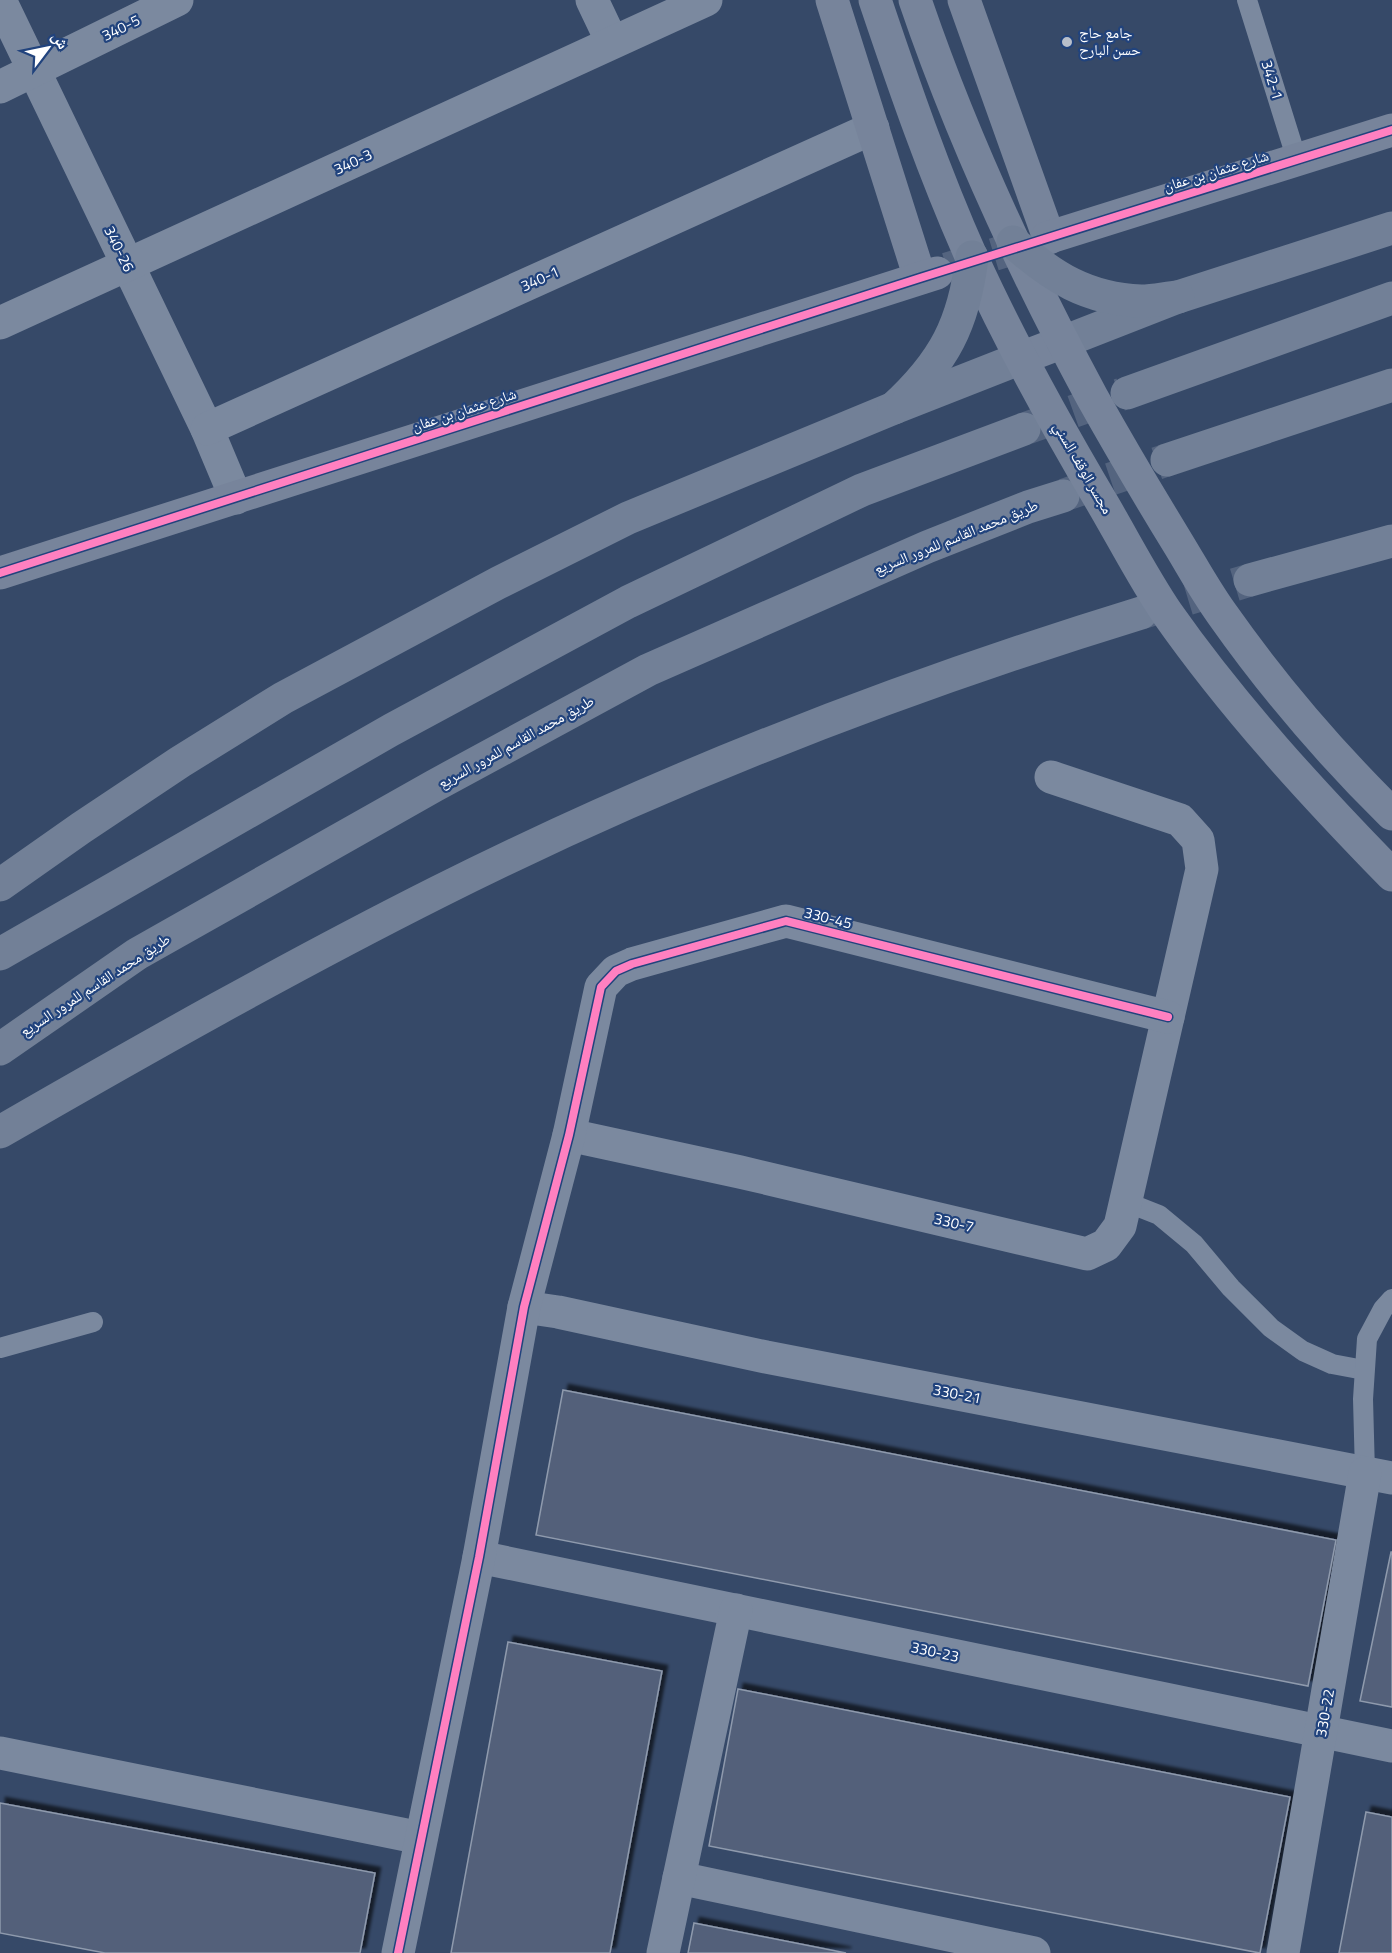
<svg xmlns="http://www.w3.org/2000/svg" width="1392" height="1953" viewBox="0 0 1392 1953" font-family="'Titillium Web','Noto Naskh Arabic',sans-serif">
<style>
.building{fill:#52617a;stroke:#8f9aad;stroke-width:1.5;filter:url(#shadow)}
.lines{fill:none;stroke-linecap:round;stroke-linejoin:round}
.secondary-tunnel{stroke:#54647f;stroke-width:33;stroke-dasharray:33 16;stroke-linecap:butt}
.highway-tunnel{stroke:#54647f;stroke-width:33;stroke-dasharray:33 16;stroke-linecap:butt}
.lane{stroke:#7b899f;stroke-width:20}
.street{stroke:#7b899f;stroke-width:33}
.secondary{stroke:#77849b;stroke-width:33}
.highway{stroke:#728097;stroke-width:33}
.secondary-bridge{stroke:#77849b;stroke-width:33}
.highway-bridge{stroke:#728097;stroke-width:33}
.cycleway-casing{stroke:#21437d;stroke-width:11}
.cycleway{stroke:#ff80c0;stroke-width:8}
.poi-dot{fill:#b9bfca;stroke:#21437d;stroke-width:2}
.labels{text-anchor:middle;stroke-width:4.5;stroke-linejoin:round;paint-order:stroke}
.street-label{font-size:15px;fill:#fff;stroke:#21437d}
.poi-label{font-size:15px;fill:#fff;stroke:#21437d;text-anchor:start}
</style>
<defs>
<filter id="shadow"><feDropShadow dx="5.5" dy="-5.5" stdDeviation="1.5" flood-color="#0009"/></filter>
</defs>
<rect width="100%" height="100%" fill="#364968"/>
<g class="building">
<path d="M 563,1390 L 1336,1540 L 1308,1686 L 536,1535 Z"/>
<path d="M 1391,1552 L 1392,1552 L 1392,1707 L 1360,1701 Z"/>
<path d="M 508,1642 L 662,1671 L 610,1953 L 451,1953 Z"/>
<path d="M 738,1689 L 1290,1797 L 1260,1953 L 709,1846 Z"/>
<path d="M 0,1803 L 375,1873 L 360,1953 L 105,1953 L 0,1933 Z"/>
<path d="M 1366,1812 L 1392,1817 L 1392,1953 L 1339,1953 Z"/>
<path d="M 694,1923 L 846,1953 L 688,1953 Z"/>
</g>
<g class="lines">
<path class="secondary-tunnel" d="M 947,269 L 1044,239"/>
<g class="highway-tunnel">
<path d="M 1027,428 L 1122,394"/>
<path d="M 1064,495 L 1167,460"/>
<path d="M 1141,613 L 1250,580"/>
</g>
<g class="lane">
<path d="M 1247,0 L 1297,160"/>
<path d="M 1126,1202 L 1159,1215 L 1194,1244 L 1231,1288 L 1271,1328 L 1303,1351 L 1332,1364 L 1364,1370"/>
<path d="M 0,1348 L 93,1322"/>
<path d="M 1365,1473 L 1363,1399 L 1367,1339 L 1383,1309 L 1392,1299"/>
</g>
<g class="street">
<path d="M 0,0 L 207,429 L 236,498"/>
<path d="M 592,0 L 612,42"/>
<path d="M 0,87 L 177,0"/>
<path d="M 0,323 L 706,0"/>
<path d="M 207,429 L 873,128"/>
<path d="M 569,1135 L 740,1172 L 1087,1254 L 1106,1245 L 1120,1226 L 1202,869 L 1198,840 L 1180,820 L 1051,777"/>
<path d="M 524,1307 L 558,1312 L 766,1357 L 1392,1478"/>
<path d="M 479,1557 L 1392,1746"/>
<path d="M 0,1753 L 421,1838"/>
<path d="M 679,1878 L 1034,1953"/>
<path d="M 398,1953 L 479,1557 L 524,1307 L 569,1135 L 601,987 L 616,971 L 632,964 L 786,921 L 1168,1017"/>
<path d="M 663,1953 L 736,1610"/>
<path d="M 1283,1953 L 1365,1473"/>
</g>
<g class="secondary">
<path d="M 832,0 L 920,278"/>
<path d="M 964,0 L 1049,238"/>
<path d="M 1047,238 L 1392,130"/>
<path d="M 1021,358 L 1063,342"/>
<path d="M 0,573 L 937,273"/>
</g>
<g class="highway">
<path d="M 1063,342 L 1178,297 L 1392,228"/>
<path d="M 1127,393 L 1392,298"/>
<path d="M 1167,460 L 1392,385"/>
<path d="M 1250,580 L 1392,541"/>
<path d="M 0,885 L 81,828 L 180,762 L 283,698 L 498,583 L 628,518 L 894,408 L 1021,358"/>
<path d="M 0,954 L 391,730 L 628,602 L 862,490 L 1024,429"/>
<path d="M 0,1049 L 137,954 L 434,786 L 648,670 L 927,547 L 1028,507 L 1063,496"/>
<path d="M 0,1132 C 144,1049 289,967 438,892 C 663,779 900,687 1141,613"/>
</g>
<g class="secondary-bridge">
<path d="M 875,0 C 904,86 934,173 971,256 C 1010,342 1056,425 1104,506 C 1125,542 1144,579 1167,613 C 1233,707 1312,793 1392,875"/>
<path d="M 915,0 C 962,138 1023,269 1092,397 C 1120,447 1149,496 1179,545 C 1193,568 1206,592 1222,614 C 1272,685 1330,753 1392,814"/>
</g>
<g class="highway-bridge">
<path d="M 1013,242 C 1052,277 1087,299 1141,301 C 1153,301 1166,298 1178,297"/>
<path d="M 894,408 C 944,362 964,324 972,257"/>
</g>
<g class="cycleway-casing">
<g id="cycleway">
<path d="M 0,573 L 920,278 L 1392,130"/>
<path d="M 398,1953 L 479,1557 L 524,1307 L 569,1135 L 601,987 L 616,971 L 632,964 L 786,921 L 1168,1017"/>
</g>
</g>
<use href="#cycleway" class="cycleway"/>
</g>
<circle class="poi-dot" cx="1067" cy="42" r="6"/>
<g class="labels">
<g class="street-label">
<text transform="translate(121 28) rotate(-26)" y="5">340-5</text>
<text transform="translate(1272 80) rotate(73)" y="5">342-1</text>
<text transform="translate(353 162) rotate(-25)" y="5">340-3</text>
<text transform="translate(1216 171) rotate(-17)" y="5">شارع عثمان بن عفان</text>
<text transform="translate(119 249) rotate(64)" y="5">340-26</text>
<text transform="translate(540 279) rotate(-24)" y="5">340-1</text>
<text transform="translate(464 410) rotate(-18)" y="5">شارع عثمان بن عفان</text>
<text transform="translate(1083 468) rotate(60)" y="5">مجسر الوقف السني</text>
<text transform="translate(956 537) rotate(-22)" y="5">طريق محمد القاسم للمرور السريع</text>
<text transform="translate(516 742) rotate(-29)" y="5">طريق محمد القاسم للمرور السريع</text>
<text transform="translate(828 918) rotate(14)" y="5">330-45</text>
<text transform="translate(95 985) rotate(-33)" y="5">طريق محمد القاسم للمرور السريع</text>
<text transform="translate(954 1223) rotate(13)" y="5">330-7</text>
<text transform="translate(957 1394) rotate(11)" y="5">330-21</text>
<text transform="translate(935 1652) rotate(12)" y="5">330-23</text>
<text transform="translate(1325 1713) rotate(-80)" y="5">330-22</text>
</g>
<g class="poi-label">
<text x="1079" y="38">جامع حاج<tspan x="1079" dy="17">حسن البارح</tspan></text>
</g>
</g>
<g transform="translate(48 48) rotate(58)" stroke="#21437d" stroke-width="4.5" paint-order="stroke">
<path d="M0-4.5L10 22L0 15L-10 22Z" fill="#ffffff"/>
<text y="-9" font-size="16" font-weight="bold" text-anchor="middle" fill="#ffffff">ش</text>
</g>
</svg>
